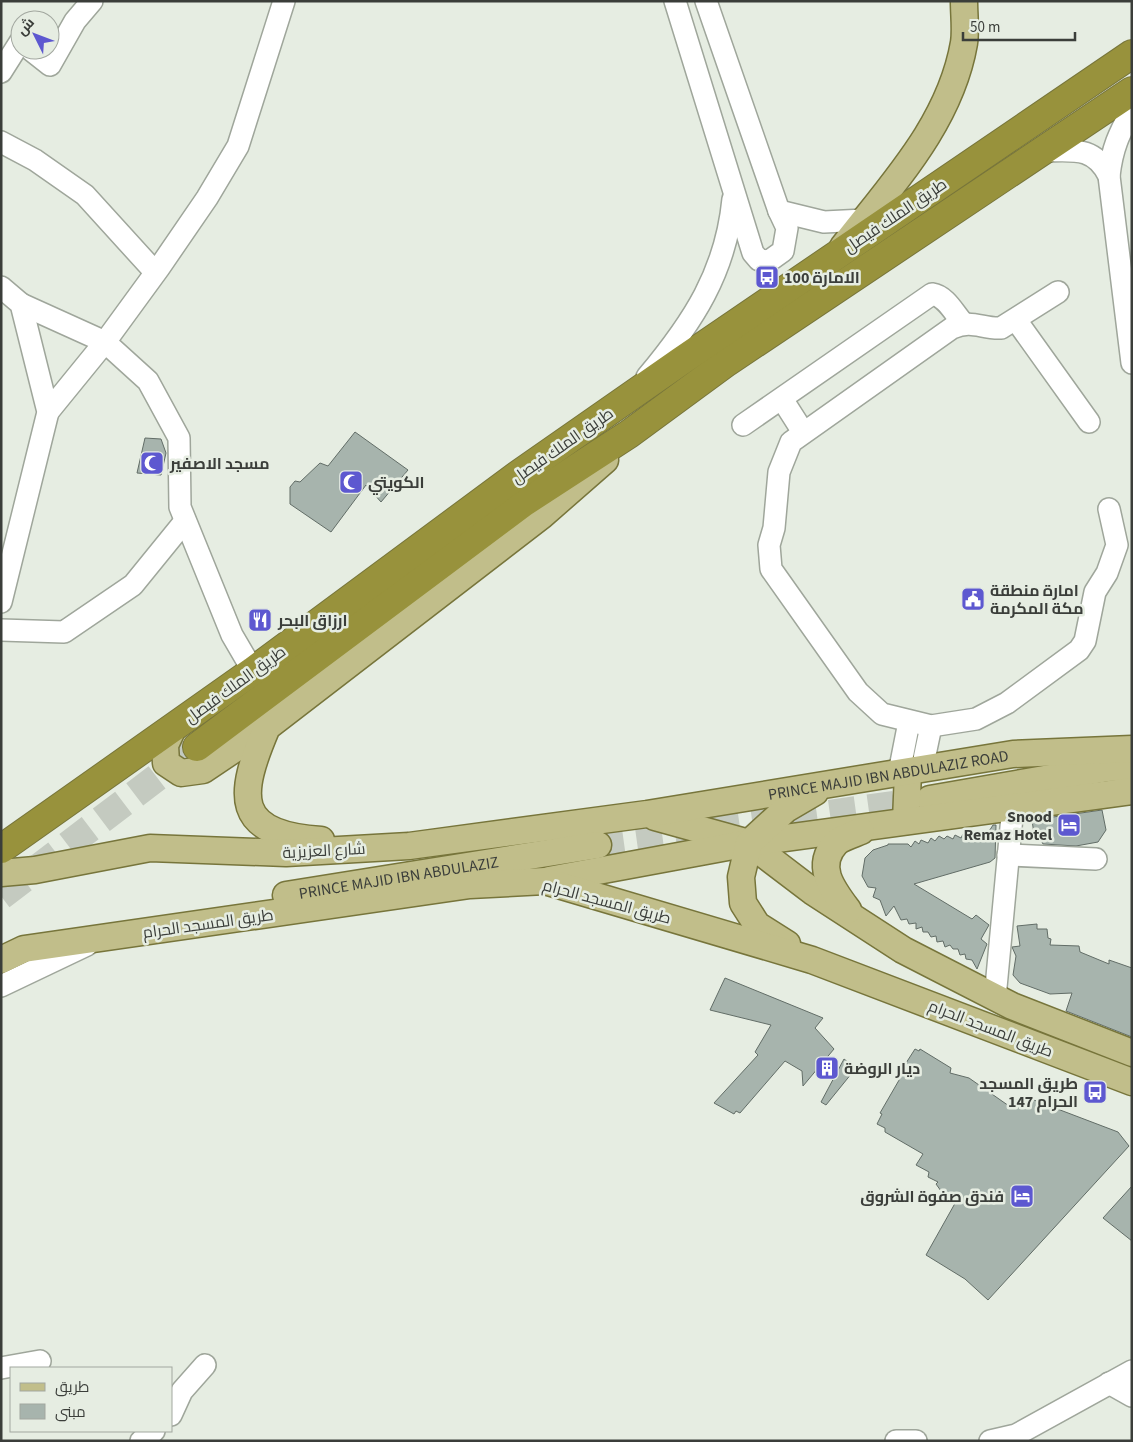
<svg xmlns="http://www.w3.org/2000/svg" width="1133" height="1442" viewBox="0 0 1133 1442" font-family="'Source Sans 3',Cairo,sans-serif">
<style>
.building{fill:#a7b4ad;stroke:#626d67}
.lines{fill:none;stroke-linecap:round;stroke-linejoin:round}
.major-tunnel{stroke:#c4cac0;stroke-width:26;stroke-dasharray:26 13;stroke-linecap:butt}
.highway-tunnel{stroke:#c4cac0;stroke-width:28;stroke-dasharray:28 14;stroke-linecap:butt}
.minor-casing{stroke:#9fa69b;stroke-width:24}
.major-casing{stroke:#77753b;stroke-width:29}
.highway-casing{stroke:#77753b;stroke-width:30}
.minor{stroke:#fff;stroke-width:21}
.major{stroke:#c1be8a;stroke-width:26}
.highway{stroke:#98923c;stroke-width:28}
.labels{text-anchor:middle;stroke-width:5;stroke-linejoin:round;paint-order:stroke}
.street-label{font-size:16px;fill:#3b3e3a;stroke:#e6ede2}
.poi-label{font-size:16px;font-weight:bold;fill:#3b3e3a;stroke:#e6ede2;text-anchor:start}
</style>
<rect width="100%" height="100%" fill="#e6ede2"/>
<g class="building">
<path d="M 355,432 L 408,470 L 381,502 L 366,485 L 331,532 L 290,504 L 290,487 L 295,481 L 300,482 L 320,463 L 328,466 Z"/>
<path d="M 145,438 L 161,439 L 166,453 L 161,475 L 137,473 Z"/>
<path d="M 1102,810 L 1106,830 L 1098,842 L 1076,846 L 1043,844 L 1041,840 L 1035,841 L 1032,820 Z"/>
<path d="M 993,825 L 996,825 L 995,858 L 990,862 L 914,884 L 972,919 L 976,915 L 989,925 L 981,939 L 987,944 L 977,969 L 972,960 L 966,959 L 965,954 L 960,955 L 958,949 L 953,949 L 950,945 L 945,947 L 943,941 L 937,942 L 936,936 L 931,937 L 928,932 L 923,932 L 922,927 L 916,929 L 916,923 L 909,924 L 907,919 L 901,920 L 894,906 L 886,916 L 880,900 L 873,897 L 876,888 L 868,887 L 862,876 L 865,858 L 873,850 L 888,845 L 888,844 L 908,844 L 911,847 L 915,841 L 919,844 L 921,840 L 928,843 L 931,838 L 935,841 L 939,836 L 944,839 L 947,836 L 953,839 L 955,835 L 961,838 L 963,834 L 968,838 L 971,833 L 977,837 L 981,832 L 986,836 Z"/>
<path d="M 1037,924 L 1037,929 L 1047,929 L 1048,938 L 1051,939 L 1050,945 L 1079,946 L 1080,952 L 1109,964 L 1109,960 L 1132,968 L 1132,1037 L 1066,1011 L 1072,993 L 1050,994 L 1020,983 L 1013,975 L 1016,956 L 1012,947 L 1020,946 L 1017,926 Z"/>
<path d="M 725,978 L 823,1018 L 815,1028 L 834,1049 L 803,1086 L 802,1071 L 785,1061 L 740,1113 L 736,1111 L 734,1114 L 714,1103 L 758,1055 L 755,1052 L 771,1025 L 710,1010 Z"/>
<path d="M 915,1049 L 919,1051 L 920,1049 L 951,1068 L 950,1073 L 969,1078 L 1009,1106 L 1018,1099 L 1026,1097 L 1118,1132 L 1129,1146 L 988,1300 L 965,1279 L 926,1255 L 958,1198 L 941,1191 L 936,1184 L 938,1182 L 928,1177 L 929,1172 L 916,1165 L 923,1154 L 885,1132 L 885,1128 L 877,1124 L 882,1114 L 880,1113 L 902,1075 L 899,1074 Z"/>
<path d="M 844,1059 L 856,1068 L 826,1105 L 821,1102 Z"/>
<path d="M 1132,1186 L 1132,1241 L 1103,1218 Z"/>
</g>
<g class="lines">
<path class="major-tunnel" d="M 598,845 L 929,799"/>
<path class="highway-tunnel" d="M 1,896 L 197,747"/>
<g class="minor-casing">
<g id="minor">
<path d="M 675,1 L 753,253 L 759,260 L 769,261 L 783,251 L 787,228 L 779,211 L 706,1"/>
<path d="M 31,50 L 50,65 L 75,21 L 92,1"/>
<path d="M 1,72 L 20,42"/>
<path d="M 1,142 L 35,160 L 85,195 L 155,272"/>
<path d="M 1042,151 C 1071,151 1094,145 1109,176 L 1132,363"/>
<path d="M 1109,176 C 1112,148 1119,134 1132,110"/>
<path d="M 779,211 L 824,222 L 864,220"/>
<path d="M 1,287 L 21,304 L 48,412 L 1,602"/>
<path d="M 1058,292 L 1001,328 C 981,329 973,319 952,328 L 791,442 L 779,472 L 774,528 L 769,545 L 771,569 L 858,692 L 882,714 L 931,726 L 976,719 L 1007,703 L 1079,650 L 1085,641 L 1095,592 L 1107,573 L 1117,545 L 1109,509"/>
<path d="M 21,304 L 105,342 L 148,381 L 179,438 L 180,507 L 232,635 L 253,671"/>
<path d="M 1016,320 L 1089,422"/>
<path d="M 647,377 C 693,322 726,272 733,199"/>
<path d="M 782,399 L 803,432"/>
<path d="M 48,412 L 105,342 L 159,268 L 207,198 L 238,146 L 284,1"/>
<path d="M 743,425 L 932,294 C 946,296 954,313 963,323"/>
<path d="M 1,630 L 64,632 L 133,585 L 185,521"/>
<path d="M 922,769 L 931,726"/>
<path d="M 899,773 L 909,722"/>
<path d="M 1008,855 L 1096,859"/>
<path d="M 1,986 L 87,945"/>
<path d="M 995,998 L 1013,806"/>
<path d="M 1,1368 L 40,1361"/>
<path d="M 1109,1383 L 1132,1396"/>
<path d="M 171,1415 L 182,1391 L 205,1365"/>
<path d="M 141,1441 L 154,1431"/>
<path d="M 896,1441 L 916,1441"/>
<path d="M 990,1441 L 1016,1435 L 1132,1371"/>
</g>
</g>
<g class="major-casing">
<g id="major">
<path d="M 843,247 C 891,185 950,124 964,43 C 966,30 964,15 964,1"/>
<path d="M 173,728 L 165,745 L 166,763 L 181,773 L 203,770 L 267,727"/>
<path d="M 930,799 L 1108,768 L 1132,767"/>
<path d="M 655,817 L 749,843 L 812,891 L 903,950 L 1012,1006 L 1132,1053"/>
<path d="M 906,821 L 908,772"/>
<path d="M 321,840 C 232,834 238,795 267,727 L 541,516 L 605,460"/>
<path id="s1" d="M 1,873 L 35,870 L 150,848 L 286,853 L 409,846 L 647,814 L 1013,754 L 1132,749"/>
<path d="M 549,880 L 749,843 L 1132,791"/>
<path id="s2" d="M 286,895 L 598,845"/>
<path d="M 848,910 C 833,890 814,866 836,843 C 841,838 854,834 861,831"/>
<path d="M 787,944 L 757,925 L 743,903 L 741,877 L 749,843 L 786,809 L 815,792"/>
<path d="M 1,960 L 24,949 L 470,885 L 545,881 L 812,960 L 1132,1082"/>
</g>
</g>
<g class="highway-casing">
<g id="highway">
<path d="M 197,747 L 523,503 L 629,434 L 727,362 L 1132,91"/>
<path d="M 1,849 L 253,671 L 519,474 L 681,361 L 1132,54"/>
</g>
</g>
<use href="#minor" class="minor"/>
<use href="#major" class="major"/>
<use href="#highway" class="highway"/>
</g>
<defs>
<g id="bus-square" transform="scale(1.25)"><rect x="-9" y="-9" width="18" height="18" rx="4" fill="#5d58d0" stroke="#e6ede2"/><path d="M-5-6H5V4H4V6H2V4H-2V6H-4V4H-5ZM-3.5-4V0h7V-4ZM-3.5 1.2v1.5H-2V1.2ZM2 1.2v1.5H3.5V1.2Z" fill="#fff"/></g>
<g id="mosque-square" transform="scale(1.25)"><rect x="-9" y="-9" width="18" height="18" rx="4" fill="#5d58d0" stroke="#e6ede2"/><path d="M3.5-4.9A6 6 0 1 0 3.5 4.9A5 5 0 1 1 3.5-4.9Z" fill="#fff"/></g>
<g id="civic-square" transform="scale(1.25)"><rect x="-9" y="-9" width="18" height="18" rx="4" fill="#5d58d0" stroke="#e6ede2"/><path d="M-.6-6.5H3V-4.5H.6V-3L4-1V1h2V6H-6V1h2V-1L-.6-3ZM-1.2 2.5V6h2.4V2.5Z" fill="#fff"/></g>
<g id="restaurant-square" transform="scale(1.25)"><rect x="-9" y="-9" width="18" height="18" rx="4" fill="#5d58d0" stroke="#e6ede2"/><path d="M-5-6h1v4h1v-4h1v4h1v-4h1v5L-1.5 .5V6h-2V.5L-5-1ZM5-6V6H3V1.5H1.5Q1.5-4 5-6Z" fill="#fff"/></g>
<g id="hotel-square" transform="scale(1.25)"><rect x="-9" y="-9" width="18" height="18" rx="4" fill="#5d58d0" stroke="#e6ede2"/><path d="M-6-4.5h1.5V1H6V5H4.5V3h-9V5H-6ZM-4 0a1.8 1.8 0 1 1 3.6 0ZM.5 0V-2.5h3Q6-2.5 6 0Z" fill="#fff"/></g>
<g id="building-square" transform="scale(1.25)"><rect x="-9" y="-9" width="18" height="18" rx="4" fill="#5d58d0" stroke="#e6ede2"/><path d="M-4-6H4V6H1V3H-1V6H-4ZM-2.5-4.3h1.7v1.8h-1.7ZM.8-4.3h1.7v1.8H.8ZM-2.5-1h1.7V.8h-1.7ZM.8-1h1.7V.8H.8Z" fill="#fff"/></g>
</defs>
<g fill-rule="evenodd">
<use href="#bus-square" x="767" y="277"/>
<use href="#mosque-square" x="152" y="463"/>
<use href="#mosque-square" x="351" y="482"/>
<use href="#civic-square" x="973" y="599"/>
<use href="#restaurant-square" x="260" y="620"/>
<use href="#hotel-square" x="1069" y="825"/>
<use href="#building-square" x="827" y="1068"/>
<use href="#bus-square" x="1095" y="1092"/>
<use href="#hotel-square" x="1022" y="1196"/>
</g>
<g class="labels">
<g class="street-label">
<text transform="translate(895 215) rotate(-34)" y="6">طريق الملك فيصل</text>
<text transform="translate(562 445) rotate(-35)" y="6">طريق الملك فيصل</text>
<text transform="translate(235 684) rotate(-36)" y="6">طريق الملك فيصل</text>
<text dy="6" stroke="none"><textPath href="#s1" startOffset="895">PRINCE MAJID IBN ABDULAZIZ ROAD</textPath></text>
<text transform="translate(324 850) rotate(-3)" y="6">شارع العزيزية</text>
<text dy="6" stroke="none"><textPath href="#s2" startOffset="114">PRINCE MAJID IBN ABDULAZIZ</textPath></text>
<text transform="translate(607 901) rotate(15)" y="6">طريق المسجد الحرام</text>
<text transform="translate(208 923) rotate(-8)" y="6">طريق المسجد الحرام</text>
<text transform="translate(991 1028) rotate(21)" y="6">طريق المسجد الحرام</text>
</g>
<g class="poi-label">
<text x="784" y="283">الامارة 100</text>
<text x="170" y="469">مسجد الاصفير</text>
<text x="368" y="488">الكويتي</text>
<text x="990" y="596">امارة منطقة<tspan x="990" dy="18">مكة المكرمة</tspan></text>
<text x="278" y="626">ارزاق البحر</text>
<text x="1052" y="822" text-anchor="end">Snood<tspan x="1052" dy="18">Remaz Hotel</tspan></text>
<text x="844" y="1074">ديار الروضة</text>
<text x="1078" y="1089" text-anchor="end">طريق المسجد<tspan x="1078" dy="18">الحرام 147</tspan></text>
<text x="1004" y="1202" text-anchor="end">فندق صفوة الشروق</text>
</g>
</g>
<rect width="1133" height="1442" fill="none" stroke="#3b3e3a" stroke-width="5"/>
<rect x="10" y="1367" width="162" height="65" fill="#e6ede2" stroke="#a2a79f"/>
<rect x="20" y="1383" width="25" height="8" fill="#c1be8a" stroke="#a2a79f"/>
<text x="55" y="1392" font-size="15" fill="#3b3e3a">طريق</text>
<rect x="20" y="1404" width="25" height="15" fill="#a7b4ad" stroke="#a2a79f"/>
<text x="55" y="1417" font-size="15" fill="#3b3e3a">مبنى</text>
<g transform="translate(35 35) rotate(312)"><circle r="24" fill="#e6ede2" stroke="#a2a79f"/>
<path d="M0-4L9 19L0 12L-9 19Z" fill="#5d58d0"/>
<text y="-8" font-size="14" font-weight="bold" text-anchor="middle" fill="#3b3e3a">ش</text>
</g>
<path d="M963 32v8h112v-8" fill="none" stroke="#3b3e3a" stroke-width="2.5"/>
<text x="970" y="32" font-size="15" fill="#3b3e3a" stroke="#e6ede2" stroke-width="4" paint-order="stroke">50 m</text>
</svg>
